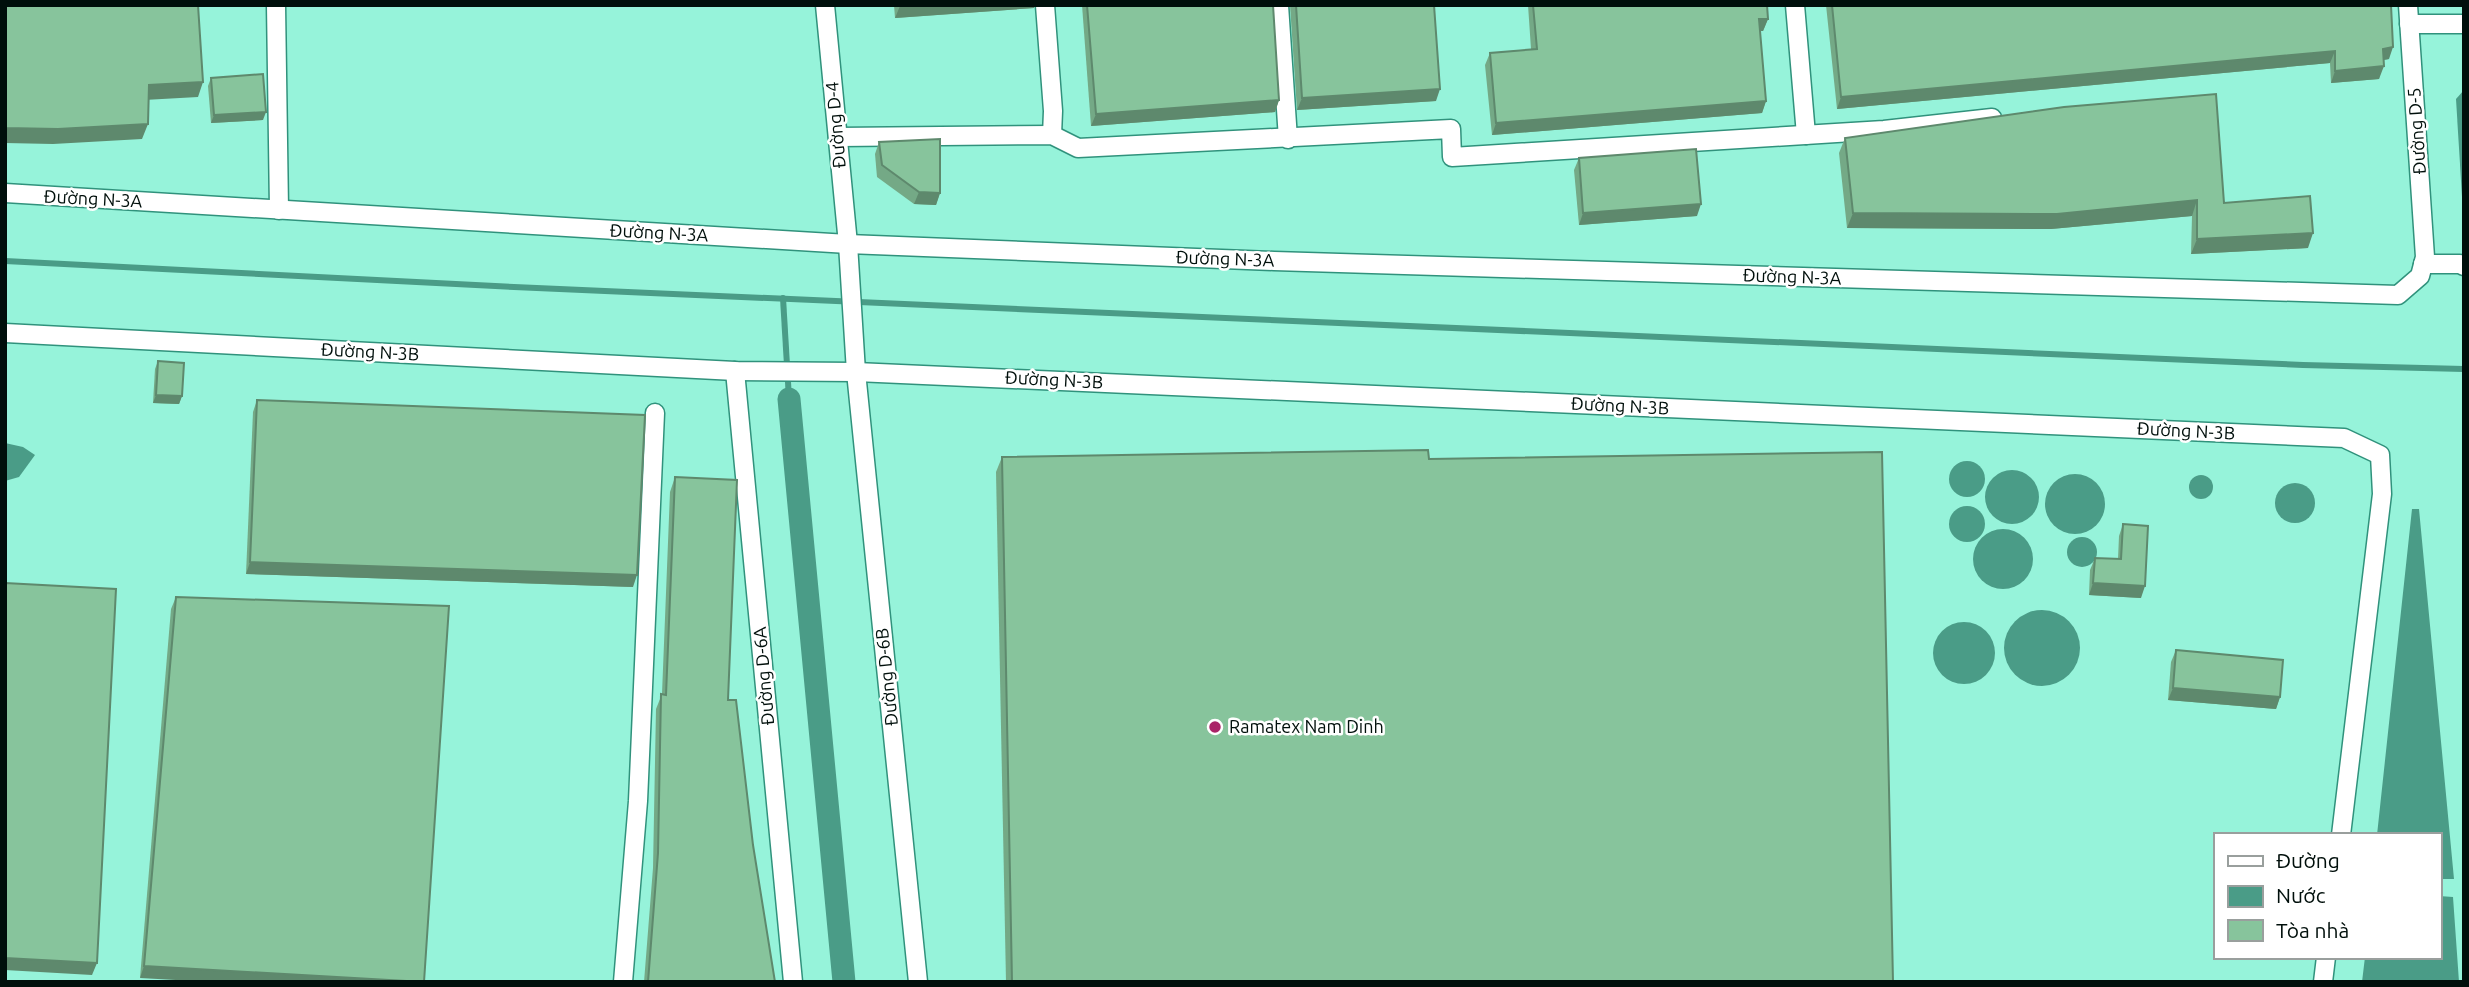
<svg xmlns="http://www.w3.org/2000/svg" width="2469" height="987" viewBox="0 0 2469 987" font-family="Ubuntu,sans-serif">
<style>
.water{fill:#4a9c87}
.lines{fill:none;stroke-linecap:round;stroke-linejoin:round}
.stream{stroke:#4a9c87;stroke-width:6}
.canal{stroke:#4a9c87;stroke-width:23}
.street-casing{stroke:#30927c;stroke-width:21}
.street{stroke:#fff;stroke-width:18}
.wall{fill:#74a986}
.shaded-wall{fill:#5e896d}
.building{fill:#87c49c;stroke:#5e896d;stroke-width:2}
.poi-dot{fill:#aa2368;stroke:#fff;stroke-width:2.5}
.labels{text-anchor:middle;stroke-width:5;stroke-linejoin:round;paint-order:stroke}
.street-label{font-size:18px;fill:#000f0b;stroke:#fff}
.poi-label{font-size:18px;fill:#000f0b;stroke:#fff;text-anchor:start}
</style>
<rect width="100%" height="100%" fill="#96f3da"/>
<g class="water">
<path d="M 2464,90 L 2464,230 L 2456,99 Z"/>
<path d="M 5,443 L 23,447 L 35,455 L 19,477 L 5,481 Z"/>
<circle cx="1967" cy="479" r="18"/>
<circle cx="2012" cy="497" r="27"/>
<circle cx="2075" cy="504" r="30"/>
<circle cx="2201" cy="487" r="12"/>
<circle cx="2295" cy="503" r="20"/>
<circle cx="1967" cy="524" r="18"/>
<path d="M 2412,509 L 2419,509 L 2454,879 L 2439,879 L 2439,835 L 2377,835 Z"/>
<circle cx="2003" cy="559" r="30"/>
<circle cx="2082" cy="552" r="15"/>
<circle cx="2042" cy="648" r="38"/>
<circle cx="1964" cy="653" r="31"/>
<path d="M 2439,896 L 2453,897 L 2459,982 L 2362,982 L 2365,957 L 2439,957 Z"/>
</g>
<g class="lines">
<g class="stream">
<path d="M 5,261 L 514,287 L 2303,365 L 2464,369"/>
<path d="M 783,298 L 789,399"/>
</g>
<path class="canal" d="M 789,399 L 844,982"/>
<g class="street-casing">
<g id="street">
<path d="M 276,5 L 279,210"/>
<path d="M 825,5 L 848,244 L 856,372 L 918,982"/>
<path d="M 1045,5 L 1053,111 L 1052,135"/>
<path d="M 1279,5 L 1288,139"/>
<path d="M 1795,5 L 1806,135"/>
<path d="M 2409,24 L 2464,24"/>
<path d="M 838,137 L 1052,135 L 1078,148 L 1451,129 L 1452,157 L 1884,130 L 1992,118"/>
<path d="M 5,193 L 848,244 L 1274,261 L 2398,295 L 2420,276 L 2425,257 L 2408,5"/>
<path d="M 2423,264 L 2460,264 L 2464,266"/>
<path d="M 5,333 L 735,371 L 856,372 L 2344,438 L 2380,455 L 2382,494 L 2341,835"/>
<path d="M 735,371 L 793,982"/>
<path d="M 623,982 L 638,801 L 655,413"/>
<path d="M 2323,982 L 2326,957"/>
</g>
</g>
<use href="#street" class="street"/>
</g>
<g class="wall">
<path d="M 894,5 L 1035,5 L 1034,8 L 895,18 Z"/>
<path d="M 1082,5 L 1273,5 L 1279,100 L 1275,112 L 1091,126 Z"/>
<path d="M 1290,5 L 1434,5 L 1436,101 L 1297,110 Z"/>
<path d="M 1528,5 L 1767,5 L 1768,19 L 1763,31 L 1760,31 L 1766,101 L 1762,113 L 1492,135 L 1485,65 L 1490,53 L 1531,49 Z"/>
<path d="M 1826,5 L 2391,5 L 2389,59 L 2383,60 L 2379,79 L 2331,83 L 2330,63 L 1837,109 Z"/>
<path d="M 211,78 L 263,120 L 211,123 L 208,86 Z"/>
<path d="M 1845,138 L 2224,203 L 2308,248 L 2191,254 L 2192,216 L 2051,229 L 1847,228 L 1839,153 Z"/>
<path d="M 879,142 L 940,193 L 936,205 L 914,204 L 877,177 L 875,154 Z"/>
<path d="M 1579,158 L 1697,216 L 1579,225 L 1574,170 Z"/>
<path d="M 158,361 L 182,396 L 179,404 L 153,403 L 155,369 Z"/>
<path d="M 257,400 L 633,587 L 246,574 L 253,412 Z"/>
<path d="M 1002,457 L 1429,459 L 1893,982 L 1006,982 L 996,472 Z"/>
<path d="M 675,477 L 728,700 L 753,845 L 775,982 L 644,982 L 653,868 L 656,709 L 662,694 L 670,492 Z"/>
<path d="M 2123,524 L 2141,598 L 2089,595 L 2090,570 L 2095,558 L 2118,559 L 2119,536 Z"/>
<path d="M 176,597 L 449,606 L 140,978 L 171,609 Z"/>
<path d="M 2176,650 L 2280,697 L 2276,709 L 2168,700 L 2171,662 Z"/>
</g>
<g class="shaded-wall">
<path d="M 907,5 L 1035,5 L 1034,8 L 895,18 L 900,6 Z"/>
<path d="M 1759,19 L 1768,19 L 1763,31 L 1755,31 Z"/>
<path d="M 2393,47 L 2389,59 L 2378,61 L 2383,49 Z"/>
<path d="M 2335,51 L 2330,63 L 1837,109 L 1841,97 Z"/>
<path d="M 2384,66 L 2379,79 L 2331,83 L 2335,71 Z"/>
<path d="M 203,82 L 198,97 L 144,100 L 149,85 Z"/>
<path d="M 1440,89 L 1436,101 L 1297,110 L 1302,98 Z"/>
<path d="M 1279,100 L 1275,112 L 1091,126 L 1096,114 Z"/>
<path d="M 1766,101 L 1762,113 L 1492,135 L 1496,123 Z"/>
<path d="M 266,112 L 263,120 L 211,123 L 214,115 Z"/>
<path d="M 148,124 L 142,139 L 53,144 L 5,143 L 5,128 Z"/>
<path d="M 919,192 L 940,193 L 936,205 L 914,204 Z"/>
<path d="M 2197,200 L 2192,216 L 2051,229 L 1847,228 L 1853,213 Z"/>
<path d="M 1701,204 L 1697,216 L 1579,225 L 1583,213 Z"/>
<path d="M 2313,233 L 2308,248 L 2191,254 L 2197,239 Z"/>
<path d="M 156,395 L 182,396 L 179,404 L 153,403 Z"/>
<path d="M 250,562 L 637,575 L 633,587 L 246,574 Z"/>
<path d="M 2093,583 L 2145,586 L 2141,598 L 2089,595 Z"/>
<path d="M 2173,688 L 2280,697 L 2276,709 L 2168,700 Z"/>
<path d="M 5,958 L 97,963 L 92,975 L 5,970 Z"/>
<path d="M 144,966 L 424,982 L 211,982 L 140,978 Z"/>
</g>
<g class="building">
<path d="M 5,5 L 198,5 L 203,82 L 149,85 L 148,124 L 58,129 L 5,128 Z"/>
<path d="M 1087,5 L 1273,5 L 1279,100 L 1096,114 Z"/>
<path d="M 1296,5 L 1434,5 L 1440,89 L 1302,98 Z"/>
<path d="M 1533,5 L 1767,5 L 1768,19 L 1759,19 L 1766,101 L 1496,123 L 1490,53 L 1537,49 Z"/>
<path d="M 1832,5 L 2391,5 L 2393,47 L 2383,49 L 2384,66 L 2335,71 L 2335,51 L 1841,97 Z"/>
<path d="M 263,74 L 266,112 L 214,115 L 211,78 Z"/>
<path d="M 2216,94 L 2224,203 L 2310,196 L 2313,233 L 2197,239 L 2197,200 L 2057,214 L 1853,213 L 1845,138 L 2064,107 Z"/>
<path d="M 940,139 L 940,193 L 919,192 L 882,165 L 879,142 Z"/>
<path d="M 1696,149 L 1701,204 L 1583,213 L 1579,158 Z"/>
<path d="M 158,361 L 184,363 L 182,396 L 156,395 Z"/>
<path d="M 257,400 L 645,415 L 637,575 L 250,562 Z"/>
<path d="M 1428,450 L 1429,459 L 1882,452 L 1893,982 L 1012,982 L 1002,457 Z"/>
<path d="M 675,477 L 737,480 L 728,700 L 736,700 L 753,845 L 775,982 L 648,982 L 658,853 L 661,694 L 666,695 Z"/>
<path d="M 2123,524 L 2148,526 L 2145,586 L 2093,583 L 2095,558 L 2121,559 Z"/>
<path d="M 5,583 L 116,589 L 97,963 L 5,958 Z"/>
<path d="M 176,597 L 449,606 L 424,982 L 144,966 Z"/>
<path d="M 2176,650 L 2283,660 L 2280,697 L 2173,688 Z"/>
</g>
<circle class="poi-dot" cx="1215" cy="727" r="7"/>
<g class="labels">
<g class="street-label">
<text transform="translate(836 125) rotate(-95)" y="6">Đường D-4</text>
<text transform="translate(2417 131) rotate(-94)" y="6">Đường D-5</text>
<text transform="translate(93 199) rotate(3)" y="6">Đường N-3A</text>
<text transform="translate(659 233) rotate(3)" y="6">Đường N-3A</text>
<text transform="translate(1225 259) rotate(2)" y="6">Đường N-3A</text>
<text transform="translate(1792 277) rotate(2)" y="6">Đường N-3A</text>
<text transform="translate(370 352) rotate(3)" y="6">Đường N-3B</text>
<text transform="translate(1054 380) rotate(3)" y="6">Đường N-3B</text>
<text transform="translate(1620 406) rotate(3)" y="6">Đường N-3B</text>
<text transform="translate(2186 431) rotate(3)" y="6">Đường N-3B</text>
<text transform="translate(764 676) rotate(-95)" y="6">Đường D-6A</text>
<text transform="translate(887 677) rotate(-96)" y="6">Đường D-6B</text>
</g>
<g class="poi-label">
<text x="1229" y="733">Ramatex Nam Dinh</text>
</g>
</g>
<rect width="2469" height="987" fill="none" stroke="#000f0b" stroke-width="14"/>
<rect x="2214" y="833" width="228" height="126" fill="#ffffff" stroke="#999f9d" stroke-width="2"/>
<rect x="2228" y="856" width="35" height="10" fill="#ffffff" stroke="#999f9d" stroke-width="2"/>
<text x="2276" y="868" font-size="21" fill="#000f0b">Đường</text>
<rect x="2228" y="886" width="35" height="21" fill="#4a9c87" stroke="#999f9d" stroke-width="2"/>
<text x="2276" y="903" font-size="21" fill="#000f0b">Nước</text>
<rect x="2228" y="920" width="35" height="21" fill="#87c49c" stroke="#999f9d" stroke-width="2"/>
<text x="2276" y="938" font-size="21" fill="#000f0b">Tòa nhà</text>
</svg>
